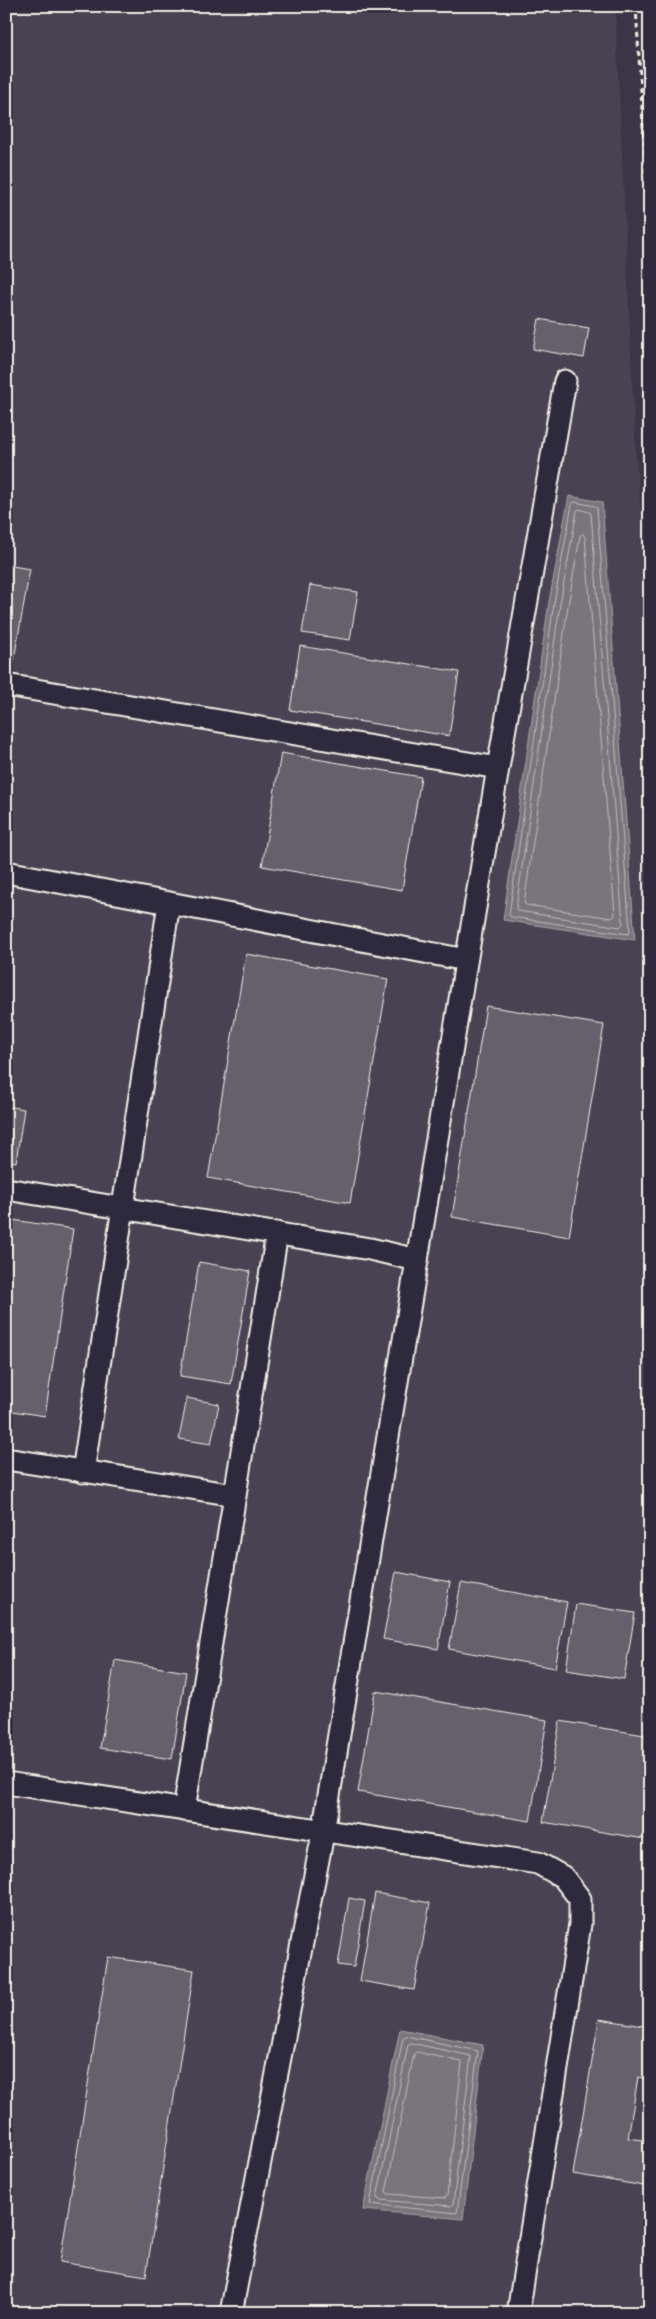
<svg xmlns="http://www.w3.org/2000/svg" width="656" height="2319" viewBox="0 0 656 2319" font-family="'Gochi Hand',sans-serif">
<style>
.built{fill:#484352}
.water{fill:#78747b;stroke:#aaa6a7}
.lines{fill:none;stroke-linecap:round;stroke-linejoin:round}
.shore{stroke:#c2bfbc;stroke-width:1}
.building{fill:#65616c;stroke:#f4f1e8}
.service-casing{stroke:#f4f1e8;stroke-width:25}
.path{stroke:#f4f1e8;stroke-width:3;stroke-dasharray:5 4;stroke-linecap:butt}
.service{stroke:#2f2a3d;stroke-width:21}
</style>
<rect width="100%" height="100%" fill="#3b3647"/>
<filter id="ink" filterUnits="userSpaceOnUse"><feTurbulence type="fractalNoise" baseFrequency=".02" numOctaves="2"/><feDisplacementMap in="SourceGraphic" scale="10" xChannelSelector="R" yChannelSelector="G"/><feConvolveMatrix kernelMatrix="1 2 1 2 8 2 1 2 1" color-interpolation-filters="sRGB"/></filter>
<g filter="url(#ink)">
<path class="built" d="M 6,6 L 615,6 L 636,459 L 650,601 L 650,2313 L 6,2313 Z"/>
<g class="water">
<path d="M 569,496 L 602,502 L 635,940 L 503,920 L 549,602 Z"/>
<path d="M 400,2029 L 483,2045 L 463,2219 L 363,2210 Z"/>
</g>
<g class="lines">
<g class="shore">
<path d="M 575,502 L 595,506 L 597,508 L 630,931 L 628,934 L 511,917 L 509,915 L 554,603 L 572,504 Z"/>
<path d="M 580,509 L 591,513 L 623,924 L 620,927 L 518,911 L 516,909 L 560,604 L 577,511 Z"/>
<path d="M 583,534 L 585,537 L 615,915 L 612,918 L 526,905 L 524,903 L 568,606 L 580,536 Z"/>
<path d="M 406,2036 L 478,2051 L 457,2213 L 370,2204 L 403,2038 Z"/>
<path d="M 411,2043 L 471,2056 L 453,2204 L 451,2206 L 380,2200 L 377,2198 L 408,2045 Z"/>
<path d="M 417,2052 L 462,2062 L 447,2196 L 445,2198 L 389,2194 L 386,2192 L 414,2054 Z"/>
</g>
</g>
<g class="building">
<path d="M 539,319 L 589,328 L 584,358 L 533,349 Z"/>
<path d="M 6,565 L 30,569 L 13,665 L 6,663 Z"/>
<path d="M 310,585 L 358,592 L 350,640 L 302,633 Z"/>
<path d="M 300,646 L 459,672 L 449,736 L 290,710 Z"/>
<path d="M 281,753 L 421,777 L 402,890 L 262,866 Z"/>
<path d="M 246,954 L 388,979 L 350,1203 L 208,1178 Z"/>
<path d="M 486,1006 L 604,1025 L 569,1237 L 452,1217 Z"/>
<path d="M 6,1106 L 24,1109 L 16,1162 L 6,1160 Z"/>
<path d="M 6,1219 L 73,1229 L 45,1416 L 6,1410 Z"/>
<path d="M 199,1262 L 250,1271 L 231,1384 L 180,1376 Z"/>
<path d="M 187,1398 L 219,1404 L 211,1444 L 179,1439 Z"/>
<path d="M 396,1572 L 450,1582 L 438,1649 L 383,1639 Z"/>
<path d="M 461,1583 L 567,1602 L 555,1668 L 449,1649 Z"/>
<path d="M 576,1604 L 635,1613 L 624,1679 L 566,1670 Z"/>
<path d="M 115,1660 L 186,1672 L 172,1759 L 100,1748 Z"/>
<path d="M 375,1691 L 547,1720 L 530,1821 L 358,1792 Z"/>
<path d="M 560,1721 L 650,1736 L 650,1840 L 543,1822 Z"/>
<path d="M 375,1893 L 430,1903 L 414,1990 L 360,1981 Z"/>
<path d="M 349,1898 L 365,1901 L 354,1967 L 338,1965 Z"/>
<path d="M 108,1957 L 194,1970 L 146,2276 L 60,2262 Z"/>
<path d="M 599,2019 L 650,2027 L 648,2079 L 638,2077 L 628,2138 L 650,2141 L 650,2187 L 573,2174 Z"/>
</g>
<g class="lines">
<g class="service-casing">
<g id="service">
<path d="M 6,685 L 498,768"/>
<path d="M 6,872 L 169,903"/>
<path d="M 6,1189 L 370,1249 L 417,1260"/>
<path d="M 6,1459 L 235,1495 L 184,1810"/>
<path d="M 83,1472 L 169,903 L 466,960"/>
<path d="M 235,1495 L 277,1233"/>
<path d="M 6,1783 L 538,1863 L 563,1877 L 580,1899 L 580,1924 L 518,2313"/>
<path d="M 231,2313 L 321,1844 L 498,768 L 565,381"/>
</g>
</g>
<path class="path" d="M 636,6 L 650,243"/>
<use href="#service" class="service"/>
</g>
</g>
<rect width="656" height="2319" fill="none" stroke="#2f2a3d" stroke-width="25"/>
<rect x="12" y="12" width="631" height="2294" fill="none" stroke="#f4f1e8" stroke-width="2" filter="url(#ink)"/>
</svg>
